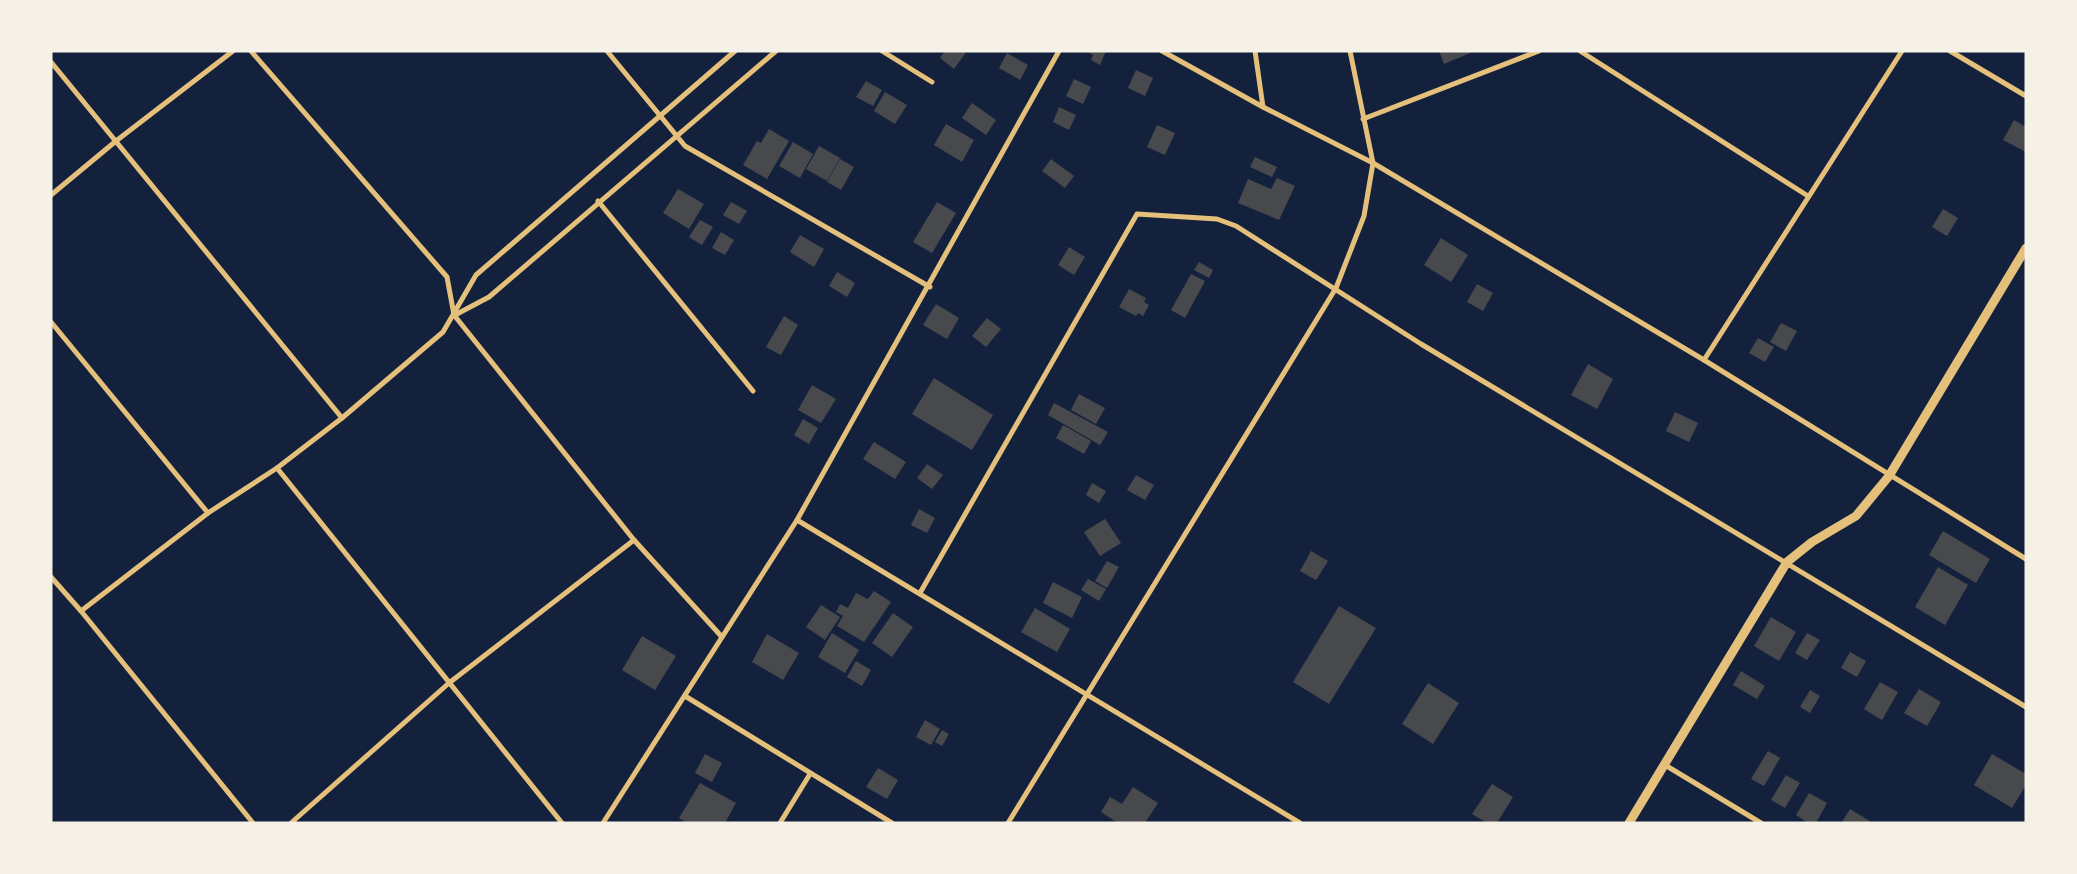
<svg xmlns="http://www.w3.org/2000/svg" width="2077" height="874" viewBox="0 0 2077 874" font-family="Figtree,sans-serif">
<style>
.building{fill:#48494c}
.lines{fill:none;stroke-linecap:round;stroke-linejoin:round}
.minor{stroke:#e5c07b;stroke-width:5}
.tertiary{stroke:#e5c07b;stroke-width:9}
</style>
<rect width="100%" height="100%" fill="#14213d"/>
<g class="building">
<path d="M 945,51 L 967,51 L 954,69 L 940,58 Z"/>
<path d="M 1086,51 L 1106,51 L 1100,65 L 1091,60 L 1093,55 Z"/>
<path d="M 1439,51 L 1475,51 L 1444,64 Z"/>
<path d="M 1007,53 L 1028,65 L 1020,80 L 999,68 Z"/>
<path d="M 1136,70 L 1153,78 L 1145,96 L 1128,88 Z"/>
<path d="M 1074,79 L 1091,87 L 1083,104 L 1066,96 Z"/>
<path d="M 866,81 L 882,90 L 873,106 L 856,97 Z"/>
<path d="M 885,92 L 907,105 L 895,124 L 874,111 Z"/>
<path d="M 972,103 L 996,120 L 986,135 L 962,118 Z"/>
<path d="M 1059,107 L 1076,115 L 1069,130 L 1053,122 Z"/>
<path d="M 2014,120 L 2026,127 L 2026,152 L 2003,140 Z"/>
<path d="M 946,124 L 974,140 L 962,162 L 934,145 Z"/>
<path d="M 1157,125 L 1175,133 L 1165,155 L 1147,147 Z"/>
<path d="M 769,129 L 789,141 L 767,179 L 743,165 L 757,141 L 761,143 Z"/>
<path d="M 793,142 L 813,154 L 800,178 L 779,166 Z"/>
<path d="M 819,146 L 840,158 L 827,181 L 806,169 Z"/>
<path d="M 1255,157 L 1277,167 L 1272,177 L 1250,167 Z"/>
<path d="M 840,159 L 854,167 L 841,190 L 827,182 Z"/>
<path d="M 1051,159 L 1074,176 L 1065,188 L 1042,171 Z"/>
<path d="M 1277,178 L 1295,186 L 1279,220 L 1238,203 L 1248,179 L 1271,189 Z"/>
<path d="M 678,189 L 704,204 L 689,229 L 663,213 Z"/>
<path d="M 731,202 L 747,211 L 739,224 L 723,215 Z"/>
<path d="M 937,202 L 956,213 L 932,253 L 913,242 Z"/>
<path d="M 1943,209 L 1958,218 L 1947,236 L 1932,227 Z"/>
<path d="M 700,220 L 713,227 L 702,245 L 689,237 Z"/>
<path d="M 721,232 L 734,240 L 725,255 L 712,248 Z"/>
<path d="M 800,235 L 824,249 L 814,267 L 790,252 Z"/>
<path d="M 1441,238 L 1468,255 L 1451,282 L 1424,265 Z"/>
<path d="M 1069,247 L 1085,257 L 1074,275 L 1058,265 Z"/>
<path d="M 1199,262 L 1213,270 L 1209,278 L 1194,270 Z"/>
<path d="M 837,272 L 855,283 L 847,297 L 829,286 Z"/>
<path d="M 1191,274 L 1205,281 L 1185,318 L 1171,310 Z"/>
<path d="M 1477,284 L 1493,293 L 1483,311 L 1467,302 Z"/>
<path d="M 1129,289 L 1146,298 L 1144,302 L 1149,305 L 1143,316 L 1138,313 L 1136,316 L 1119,307 Z"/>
<path d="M 936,304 L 959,318 L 947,339 L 923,325 Z"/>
<path d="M 784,316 L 798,325 L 781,355 L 766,347 Z"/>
<path d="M 987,318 L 1001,329 L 986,347 L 972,336 Z"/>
<path d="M 1781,323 L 1797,331 L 1786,351 L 1770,342 Z"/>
<path d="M 1758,338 L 1774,347 L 1765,362 L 1749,353 Z"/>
<path d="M 1588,364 L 1613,379 L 1597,409 L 1571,395 Z"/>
<path d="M 934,378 L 993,415 L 972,450 L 912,414 Z"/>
<path d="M 812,385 L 836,399 L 821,423 L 798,410 Z"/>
<path d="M 1079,394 L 1105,408 L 1096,424 L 1071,410 Z"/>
<path d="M 1054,403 L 1108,432 L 1100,445 L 1048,415 Z"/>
<path d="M 1675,412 L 1698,423 L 1689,442 L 1666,431 Z"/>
<path d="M 803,419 L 818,428 L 809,444 L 794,435 Z"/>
<path d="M 1063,425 L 1091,441 L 1084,454 L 1056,438 Z"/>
<path d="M 874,442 L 906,462 L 895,479 L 863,459 Z"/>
<path d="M 927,464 L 943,475 L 932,489 L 917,478 Z"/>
<path d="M 1136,475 L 1154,485 L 1145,500 L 1127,490 Z"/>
<path d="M 1092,483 L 1106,491 L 1099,503 L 1086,495 Z"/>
<path d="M 919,509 L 935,518 L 927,533 L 911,525 Z"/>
<path d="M 1105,519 L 1121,543 L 1100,556 L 1084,532 Z"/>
<path d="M 1943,531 L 1990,559 L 1976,583 L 1929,555 Z"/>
<path d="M 1311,551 L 1328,561 L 1316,580 L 1300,571 Z"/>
<path d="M 1107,561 L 1119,567 L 1107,588 L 1095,581 Z"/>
<path d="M 1938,567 L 1968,585 L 1945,625 L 1915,607 Z"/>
<path d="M 1088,579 L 1106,589 L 1099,601 L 1081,590 Z"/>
<path d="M 1053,582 L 1082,597 L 1072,618 L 1043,603 Z"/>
<path d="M 874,591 L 891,602 L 864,642 L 837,626 L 843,616 L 836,612 L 840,604 L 848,608 L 856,593 L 868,599 Z"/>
<path d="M 821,605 L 840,617 L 825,640 L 806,627 Z"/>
<path d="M 1339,606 L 1376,628 L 1329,704 L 1293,682 Z"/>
<path d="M 1035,608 L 1070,629 L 1057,652 L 1021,632 Z"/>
<path d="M 893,613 L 913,627 L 892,657 L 872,643 Z"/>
<path d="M 1771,617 L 1796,632 L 1779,661 L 1754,646 Z"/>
<path d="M 832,633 L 859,650 L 845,673 L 818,657 Z"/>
<path d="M 1807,633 L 1820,640 L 1807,660 L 1795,653 Z"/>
<path d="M 767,634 L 799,653 L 783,680 L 752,662 Z"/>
<path d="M 642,636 L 676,656 L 655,690 L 622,670 Z"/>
<path d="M 1850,652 L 1866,661 L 1857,677 L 1841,668 Z"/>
<path d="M 856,661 L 871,670 L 862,686 L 847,677 Z"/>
<path d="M 1741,671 L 1765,686 L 1757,699 L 1733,685 Z"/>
<path d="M 1880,682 L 1898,692 L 1882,720 L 1864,709 Z"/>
<path d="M 1428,683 L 1459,703 L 1433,744 L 1402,724 Z"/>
<path d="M 1919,689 L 1941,702 L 1927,726 L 1904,713 Z"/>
<path d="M 1810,690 L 1820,696 L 1810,713 L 1800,707 Z"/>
<path d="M 925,720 L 940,729 L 931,745 L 916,737 Z"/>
<path d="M 942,730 L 949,734 L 942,746 L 935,742 Z"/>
<path d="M 1768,751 L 1780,758 L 1764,786 L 1751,779 Z"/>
<path d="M 705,754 L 722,763 L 712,782 L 695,773 Z"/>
<path d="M 1992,754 L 2026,774 L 2026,785 L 2012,808 L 1974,785 Z"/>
<path d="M 878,768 L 898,780 L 887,799 L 866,787 Z"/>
<path d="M 1786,775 L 1800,783 L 1785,808 L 1771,800 Z"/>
<path d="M 700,783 L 736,803 L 725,823 L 687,823 L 679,818 Z"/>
<path d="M 1492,784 L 1513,797 L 1497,823 L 1487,823 L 1472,814 Z"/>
<path d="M 1133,787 L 1158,803 L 1145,823 L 1118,823 L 1101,812 L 1110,797 L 1122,804 Z"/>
<path d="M 1809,793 L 1827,803 L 1816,823 L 1808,823 L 1796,815 Z"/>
<path d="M 1850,809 L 1873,823 L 1842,822 Z"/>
</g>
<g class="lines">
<g class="minor">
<path d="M 251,51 L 447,277 L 454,315 L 634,540 L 722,637"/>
<path d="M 607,51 L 685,146 L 930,287"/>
<path d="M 882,51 L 932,82"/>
<path d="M 1162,51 L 1263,107 L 1373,163 L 1704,360 L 2026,559"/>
<path d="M 1255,51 L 1263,107"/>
<path d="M 1580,51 L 1808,196"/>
<path d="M 1950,51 L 2026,96"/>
<path d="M 51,62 L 342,418"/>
<path d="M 1363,119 L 1539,51"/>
<path d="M 51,195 L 116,141 L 233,51"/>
<path d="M 598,201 L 753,391"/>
<path d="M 455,315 L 489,297 L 776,51"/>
<path d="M 51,322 L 208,513"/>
<path d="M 1704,360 L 1902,51"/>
<path d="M 277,468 L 562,823"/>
<path d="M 797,520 L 1300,823"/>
<path d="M 51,577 L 81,611 L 253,823"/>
<path d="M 920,593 L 1137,214 L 1217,219 L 1236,226 L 1421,344 L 2026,707"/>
<path d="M 81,611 L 208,513 L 277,468 L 342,418 L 443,332 L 476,275 L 735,51"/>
<path d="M 685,696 L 892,823"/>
<path d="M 1665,765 L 1761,823"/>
<path d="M 291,823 L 449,683 L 634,540"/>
<path d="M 603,823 L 797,520 L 1059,51"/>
<path d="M 780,823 L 810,774"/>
<path d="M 1008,823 L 1336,288 L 1364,216 L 1373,163 L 1350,51"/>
</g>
<path class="tertiary" d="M 1629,823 L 1787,562 L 1812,542 L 1856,516 L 1889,476 L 2026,248"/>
</g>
<rect width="2077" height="874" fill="none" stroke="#f6f1e7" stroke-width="105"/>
</svg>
